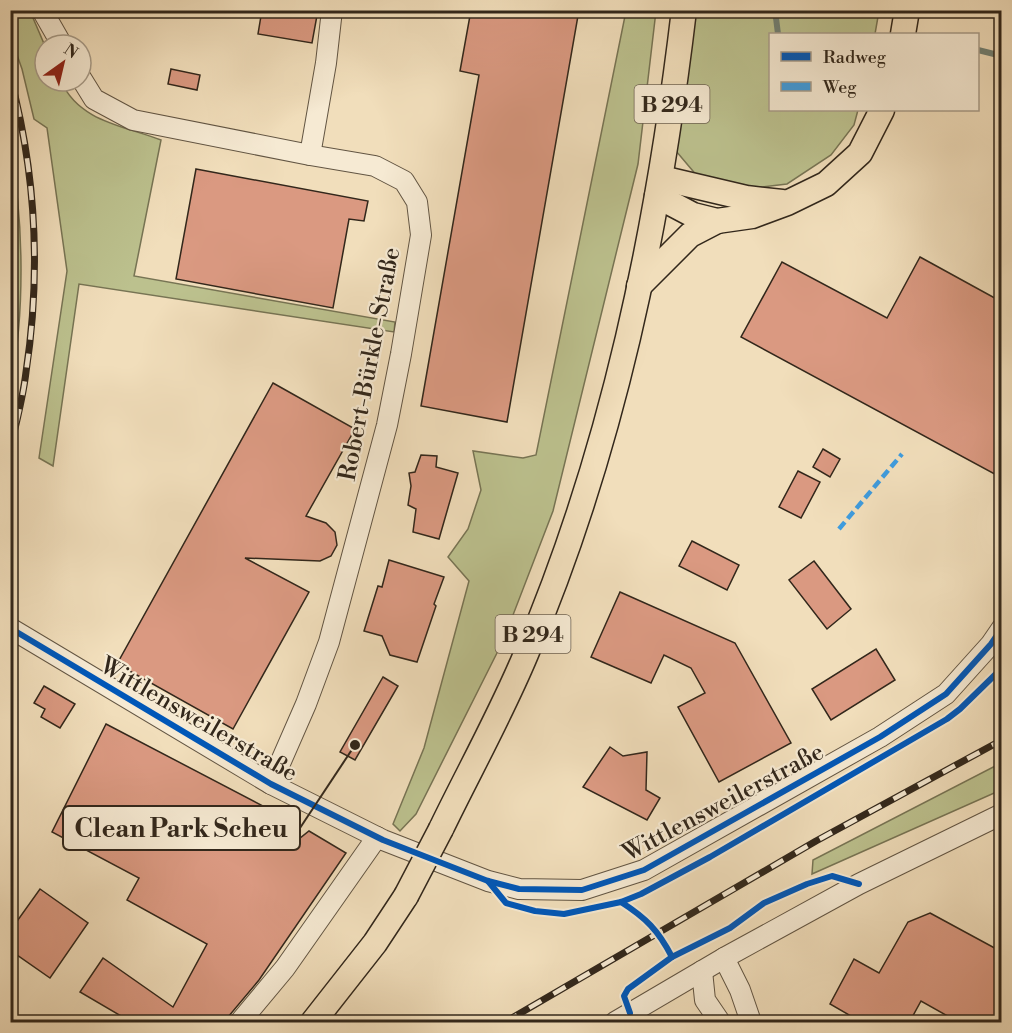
<svg xmlns="http://www.w3.org/2000/svg" width="1012" height="1033" viewBox="0 0 1012 1033" font-family="'Libre Bodoni',serif">
<style>
.green{fill:#bcc18e;stroke:#777454;stroke-width:1.5}
.lines{fill:none;stroke-linecap:round;stroke-linejoin:round}
.stream{stroke:#718074;stroke-width:6}
.building{fill:#da9981;stroke:#32271b;stroke-width:1.5}
.minor-casing{stroke:#625543;stroke-width:22}
.major-casing{stroke:#32271b;stroke-width:27}
.minor{stroke:#f6ead3;stroke-width:20}
.major{stroke:#f1debb;stroke-width:24}
.rail-casing{stroke:#32271b;stroke-width:7}
.rail{stroke:#f6ead3;stroke-width:4.5;stroke-dasharray:14;stroke-linecap:butt}
.major-bridge-casing{stroke:#32271b;stroke-width:27;stroke-linecap:butt}
.major-bridge{stroke:#f1debb;stroke-width:24}
.quiet{stroke:#3e9cdf;stroke-width:4.5;stroke-dasharray:9 4.5;stroke-linecap:butt}
.cycleway-casing{stroke:#f6ead3;stroke-width:10}
.cycleway{stroke:#0057b8;stroke-width:6}
.labels{text-anchor:middle;stroke-width:4.5;stroke-linejoin:round;paint-order:stroke}
.shield{fill:#f6ead3;stroke:#6d6252;stroke-width:1.5}
.shield-label{font-size:22px;font-weight:bold;fill:#32271b}
.street-label{font-size:24px;fill:#32271b;stroke:#f6ead3}
.leader{fill:none;stroke:#32271b;stroke-width:2}
.callout-dot{fill:#32271b;stroke:#f6ead3;stroke-width:2}
.callout{fill:#f6ead3;stroke:#32271b;stroke-width:2}
.callout-label{font-size:26px;text-anchor:middle;font-weight:bold;fill:#32271b}
</style>
<rect width="100%" height="100%" fill="#f1debb"/>
<filter id="stains"><feTurbulence type="fractalNoise" baseFrequency=".00333" numOctaves="4"/><feColorMatrix values="0 0 0 0 .2 0 0 0 0 .09 0 0 0 0 .02 0 0 0 .5 -.17"/></filter>
<radialGradient id="worn" r=".72"><stop offset=".6" stop-color="#630" stop-opacity="0"/><stop offset="1" stop-color="#630" stop-opacity=".3"/></radialGradient>
<g class="green">
<path d="M 11,10 L 30,11 L 45,46 L 45,81 L 61,81 C 79,122 125,126 161,140 L 134,276 L 395,322 L 394,332 L 79,284 L 53,466 L 39,458 L 67,271 L 47,128 L 34,119 L 22,69 L 11,38 Z"/>
<path d="M 626,11 L 656,11 L 638,164 L 553,511 L 503,641 L 416,814 L 400,831 L 393,824 L 424,748 L 469,581 L 448,557 L 468,529 L 481,490 L 473,451 L 523,458 L 536,455 Z"/>
<path d="M 691,11 L 879,11 L 875,34 L 770,34 L 770,110 L 858,110 L 854,125 L 831,155 L 787,184 L 761,187 L 732,186 L 698,177 L 676,151 Z"/>
<path d="M 10,149 C 24,219 25,313 11,383 Z"/>
<path d="M 1001,763 L 1001,790 L 812,874 L 813,860 Z"/>
</g>
<g class="lines">
<g class="stream">
<path d="M 775,10 L 778,34"/>
<path d="M 978,50 L 1002,56"/>
</g>
</g>
<g class="building">
<path d="M 262,10 L 318,10 L 312,43 L 258,34 Z"/>
<path d="M 471,10 L 579,10 L 507,422 L 421,406 L 479,75 L 460,71 Z"/>
<path d="M 171,69 L 200,75 L 197,90 L 168,84 Z"/>
<path d="M 196,169 L 368,201 L 364,221 L 349,219 L 333,308 L 176,279 Z"/>
<path d="M 920,257 L 1002,302 L 1002,478 L 741,337 L 782,262 L 887,318 Z"/>
<path d="M 273,383 L 355,429 L 306,516 L 326,523 L 335,532 L 337,545 L 331,556 L 320,561 L 245,558 L 309,592 L 233,729 L 117,664 Z"/>
<path d="M 823,449 L 840,459 L 830,477 L 813,467 Z"/>
<path d="M 421,455 L 437,456 L 436,467 L 458,473 L 439,539 L 413,532 L 416,509 L 408,505 L 411,486 L 409,473 L 415,472 Z"/>
<path d="M 798,471 L 820,482 L 801,518 L 779,507 Z"/>
<path d="M 692,541 L 739,565 L 727,590 L 679,566 Z"/>
<path d="M 389,560 L 444,577 L 434,604 L 436,606 L 417,662 L 390,655 L 382,636 L 364,631 L 378,586 L 382,587 Z"/>
<path d="M 814,561 L 851,609 L 827,629 L 789,580 Z"/>
<path d="M 620,592 L 735,643 L 791,743 L 719,782 L 678,707 L 705,693 L 691,668 L 664,655 L 651,683 L 591,657 Z"/>
<path d="M 876,649 L 895,680 L 831,720 L 812,689 Z"/>
<path d="M 383,677 L 398,686 L 355,760 L 340,752 Z"/>
<path d="M 44,686 L 75,704 L 60,728 L 41,717 L 45,709 L 34,703 Z"/>
<path d="M 106,724 L 263,806 L 258,818 L 295,842 L 309,831 L 346,853 L 259,980 L 223,1023 L 133,1023 L 80,992 L 103,958 L 173,1007 L 207,944 L 127,900 L 139,878 L 52,832 Z"/>
<path d="M 610,747 L 623,756 L 647,752 L 646,790 L 660,798 L 647,820 L 583,787 Z"/>
<path d="M 40,889 L 88,923 L 50,978 L 10,950 L 10,931 Z"/>
<path d="M 930,913 L 1002,952 L 1002,1008 L 993,1023 L 960,1023 L 921,1001 L 909,1023 L 863,1023 L 830,1004 L 854,959 L 879,973 L 908,922 Z"/>
</g>
<g class="lines">
<g class="minor-casing">
<g id="minor">
<path d="M 42,10 L 62,45"/>
<path d="M 81,78 L 94,99 L 133,120 L 310,155 L 375,166 L 404,181 L 417,202 L 421,235 L 401,354 L 387,425 L 329,642 L 306,704 L 271,784"/>
<path d="M 310,155 L 326,63 L 332,10"/>
<path d="M 10,628 L 271,784 L 383,840 L 488,881 L 519,889 L 582,890 L 644,870 L 880,737 L 946,694 L 991,644 L 1002,628"/>
<path d="M 724,958 L 740,990 L 751,1022"/>
<path d="M 702,971 L 705,1000 L 720,1022"/>
<path d="M 240,1022 L 285,968 L 377,837"/>
<path d="M 615,1022 L 724,958 L 859,884 L 1002,814"/>
</g>
</g>
<g class="major-casing">
<g id="major">
<path d="M 903,34 L 907,10"/>
<path d="M 661,178 L 746,198 L 782,202"/>
<path d="M 657,196 L 693,215 L 717,221 L 752,216 L 787,203 L 826,184 L 860,153 L 882,110"/>
<path d="M 639,286 L 690,235 L 717,221"/>
<path d="M 441,829 C 469,771 501,714 526,654 C 613,450 658,230 684,10"/>
<path d="M 313,1022 L 375,943 L 406,896"/>
</g>
</g>
<use href="#minor" class="minor"/>
<use href="#major" class="major"/>
<g class="rail-casing">
<g id="rail">
<path d="M 10,76 C 36,173 41,273 26,372 C 23,398 16,424 10,449"/>
<path d="M 505,1022 L 816,841 L 1002,740"/>
</g>
</g>
<use href="#rail" class="rail"/>
<g class="major-bridge-casing">
<path id="major-bridge" d="M 406,896 L 441,829"/>
</g>
<use href="#major-bridge" class="major-bridge"/>
<path class="quiet" d="M 839,529 L 902,454"/>
<g class="cycleway-casing">
<g id="cycleway">
<path d="M 10,628 L 271,784 L 383,840 L 488,881 L 519,889 L 582,890 L 644,870 L 880,737 L 946,694 L 991,644 L 1002,628"/>
<path d="M 488,881 L 506,903 L 535,911 L 564,914 L 621,902 L 641,894 L 710,857 L 947,719 L 960,709 L 1002,668"/>
<path d="M 621,902 C 646,918 658,930 672,957 L 730,928 L 764,903 L 807,884 L 832,876 L 859,884"/>
<path d="M 630,1013 L 624,996 L 628,989 L 672,957"/>
</g>
</g>
<use href="#cycleway" class="cycleway"/>
</g>
<g class="labels">
<g class="shield">
<rect x="634.5" y="85" width="75" height="38" rx="4.5"/>
<rect x="495.5" y="615" width="75" height="38" rx="4.5"/>
</g>
<g class="shield-label">
<text x="672" y="112">B 294</text>
<text x="533" y="642">B 294</text>
</g>
<g class="street-label">
<text transform="translate(369 364) rotate(-79)" y="8">Robert-Bürkle-Straße</text>
<text transform="translate(199 719) rotate(30)" y="8">Wittlensweilerstraße</text>
<text transform="translate(723 802) rotate(-28)" y="8">Wittlensweilerstraße</text>
</g>
</g>
<path class="leader" d="M355 745L300 828"/>
<circle class="callout-dot" cx="355" cy="745" r="6"/>
<rect class="callout" x="63" y="806" width="237" height="44" rx="6"/>
<g class="callout-label">
<text x="181" y="837">Clean Park Scheu</text>
</g>
<rect width="1012" height="1033" fill="none" stroke="#f1debb" stroke-width="36"/>
<rect x="12" y="12" width="988" height="1009" fill="none" stroke="#32271b" stroke-width="3"/>
<rect x="18" y="18" width="976" height="997" fill="none" stroke="#32271b" stroke-width="1.5"/>
<rect x="769" y="33" width="210" height="78" fill="#f6ead3" stroke="#a89c89" stroke-width="1.5"/>
<rect x="781" y="52" width="30" height="9" fill="#0057b8" stroke="#a89c89" stroke-width="1.5"/>
<text x="823" y="63" font-size="18" fill="#32271b">Radweg</text>
<rect x="781" y="82" width="30" height="9" fill="#3e9cdf" stroke="#a89c89" stroke-width="1.5"/>
<text x="823" y="93" font-size="18" fill="#32271b">Weg</text>
<g transform="translate(63 63) rotate(34)"><circle r="28" fill="#f6ead3" stroke="#a89c89" stroke-width="1.5"/>
<path d="M0-4.5L10 22L0 15L-10 22Z" fill="#8f2418"/>
<text y="-9" font-size="16" font-weight="bold" text-anchor="middle" fill="#32271b">N</text>
</g>
<rect width="100%" height="100%" filter="url(#stains)"/>
<rect width="100%" height="100%" fill="url(#worn)"/>
</svg>
